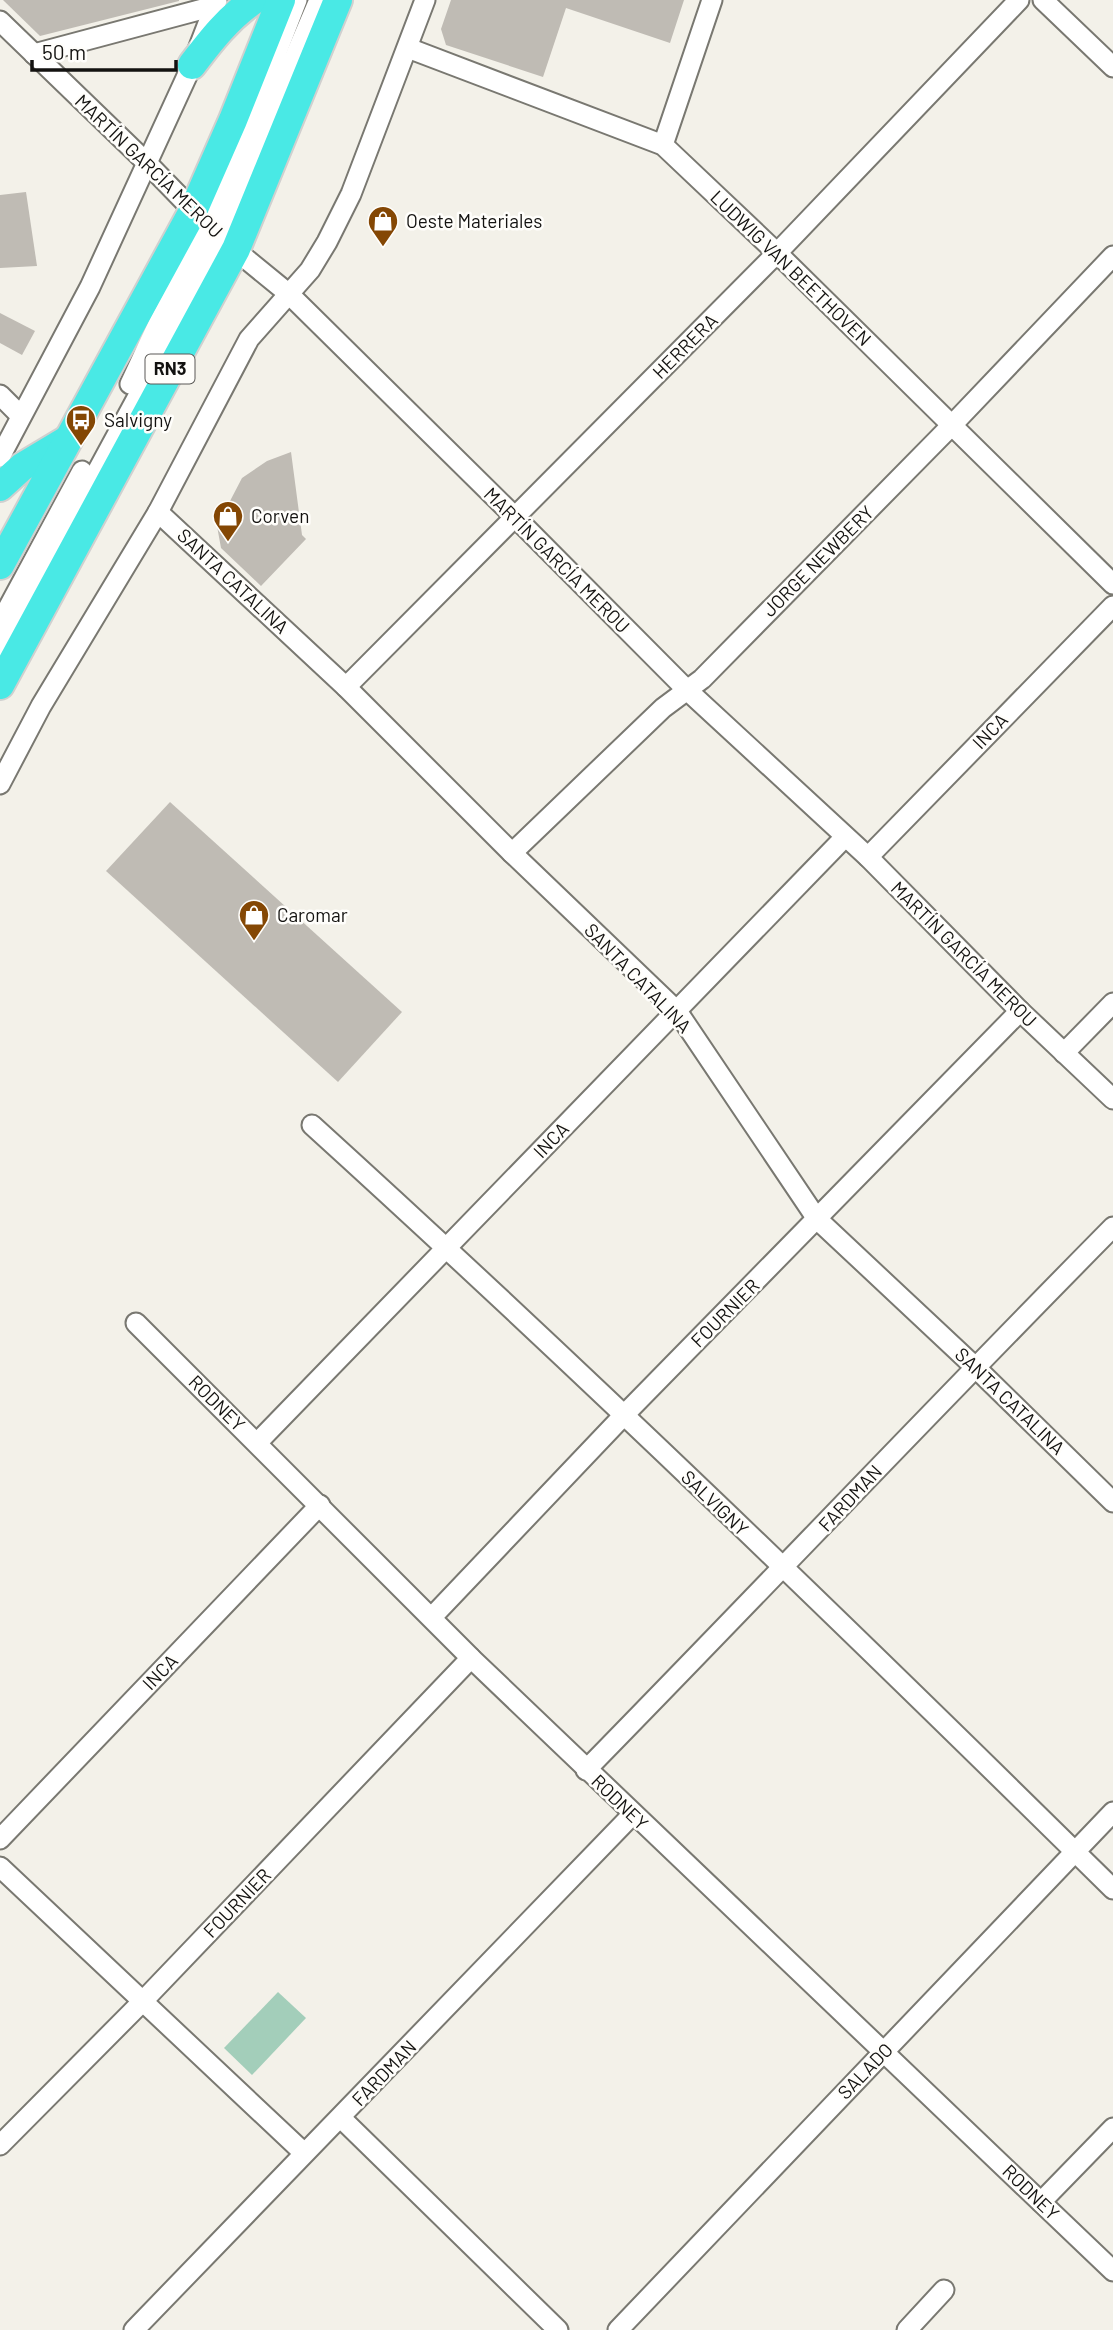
<svg xmlns="http://www.w3.org/2000/svg" width="1113" height="2330" viewBox="0 0 1113 2330" font-family="Barlow,sans-serif">
<style>
.green{fill:#a3ceba}
.building{fill:#bfbbb4}
.lines{fill:none;stroke-linecap:round;stroke-linejoin:round}
.minor-casing{stroke:#797871;stroke-width:23}
.highway-casing{stroke:#d0d0cf;stroke-width:32}
.minor{stroke:#fff;stroke-width:19}
.highway{stroke:#49e9e5;stroke-width:28}
.labels{text-anchor:middle;stroke-width:5;stroke-linejoin:round;paint-order:stroke}
.shield{fill:#fffefb;stroke:#5a5956;stroke-width:2}
.shield-label{font-size:18px;font-weight:bold;fill:#131210}
.street-label{font-size:19px;fill:#131210;stroke:#fffefb}
.poi-label{font-size:19px;fill:#131210;stroke:#fffefb;text-anchor:start}
</style>
<rect width="100%" height="100%" fill="#f3f1e9"/>
<path class="green" d="M 278,1992 L 306,2018 L 252,2075 L 224,2048 Z"/>
<g class="building">
<path d="M 3,0 L 179,0 L 179,1 L 40,36 Z"/>
<path d="M 451,0 L 684,0 L 670,43 L 566,8 L 543,77 L 446,45 L 441,29 Z"/>
<path d="M 26,192 L 37,266 L 0,268 L 0,195 Z"/>
<path d="M 0,313 L 35,331 L 22,355 L 0,343 Z"/>
<path d="M 291,452 L 302,535 L 306,539 L 261,586 L 221,548 L 217,526 L 242,478 L 267,461 Z"/>
<path d="M 170,802 L 402,1012 L 338,1082 L 106,871 Z"/>
</g>
<g class="lines">
<g class="minor-casing">
<g id="minor">
<path d="M 1043,0 L 1113,67"/>
<path d="M 0,21 L 148,164 L 218,236 L 289,294 L 515,517 L 687,690 L 868,857 L 1020,1011 L 1113,1099"/>
<path d="M 408,48 L 663,145 L 777,253 L 1113,584"/>
<path d="M 34,54 L 214,6"/>
<path d="M 663,145 L 712,0"/>
<path d="M 130,384 L 158,324 L 209,227 L 297,0"/>
<path d="M 0,395 L 21,416"/>
<path d="M 0,457 L 90,287 L 192,65 L 217,0"/>
<path d="M 158,512 L 346,687 L 512,853 L 677,1011 L 817,1219 L 975,1367 L 1113,1502"/>
<path d="M 0,623 L 82,471"/>
<path d="M 0,651 L 150,374 L 218,236 L 319,0"/>
<path d="M 346,687 L 777,253 L 1019,0"/>
<path d="M 0,784 L 41,706 L 158,512 L 249,339 L 310,270 L 327,242 L 351,194 L 425,0"/>
<path d="M 512,853 L 663,708 L 702,679 L 952,425 L 1113,256"/>
<path d="M 868,857 L 1113,606"/>
<path d="M 1064,1053 L 1113,1003"/>
<path d="M 312,1125 C 585,1373 850,1630 1113,1889"/>
<path d="M 136,1323 L 471,1658 L 1113,2271"/>
<path d="M 257,1443 L 845,837"/>
<path d="M 432,1617 L 624,1415 L 1020,1011"/>
<path d="M 586,1770 C 763,1589 936,1406 1113,1227"/>
<path d="M 0,1839 L 320,1505"/>
<path d="M 0,1867 L 304,2153"/>
<path d="M 341,2118 L 558,2330"/>
<path d="M 0,2145 L 142,2002 L 471,1658"/>
<path d="M 1041,2202 L 1113,2128"/>
<path d="M 134,2330 L 633,1814"/>
<path d="M 618,2330 L 1113,1812"/>
<path d="M 907,2330 L 944,2290"/>
</g>
</g>
<g class="highway-casing">
<g id="highway">
<path d="M 192,65 C 211,40 228,18 254,0"/>
<path d="M 0,487 L 22,467 L 67,440"/>
<path d="M 0,565 L 193,211 L 233,120 L 281,0"/>
<path d="M 0,685 L 236,249 L 338,0"/>
</g>
</g>
<use href="#minor" class="minor"/>
<use href="#highway" class="highway"/>
</g>
<defs>
<g id="shop-pin" transform="scale(1.575)"><path d="M0 17L-7.5 6A9.5 9.5 0 1 1 7.5 6Z" fill="#844704" stroke="#fffefb"/><path d="M-5-2.5h2.3a2.7 3.5 0 0 1 5.4 0H5L5.5 6h-11ZM-1.5-2.5h3a1.5 2.3 0 0 0-3 0Z" fill="#fff"/></g>
<g id="bus-pin" transform="scale(1.575)"><path d="M0 17L-7.5 6A9.5 9.5 0 1 1 7.5 6Z" fill="#844704" stroke="#fffefb"/><path d="M-5-6H5V4H4V6H2V4H-2V6H-4V4H-5ZM-3.5-4V0h7V-4ZM-3.5 1.2v1.5H-2V1.2ZM2 1.2v1.5H3.5V1.2Z" fill="#fff"/></g>
</defs>
<g fill-rule="evenodd">
<use href="#shop-pin" x="383" y="221"/>
<use href="#bus-pin" x="81" y="420"/>
<use href="#shop-pin" x="228" y="516"/>
<use href="#shop-pin" x="254" y="915"/>
</g>
<g class="labels">
<rect class="shield" x="145.5" y="354.5" width="49" height="29" rx="5"/>
<g class="shield-label">
<text x="170" y="375">RN3</text>
</g>
<g class="street-label">
<text transform="translate(149 166) rotate(44)" y="7">MARTÍN GARCÍA MEROU</text>
<text transform="translate(791 268) rotate(44)" y="7">LUDWIG VAN BEETHOVEN</text>
<text transform="translate(685 346) rotate(-45)" y="7">HERRERA</text>
<text transform="translate(557 560) rotate(45)" y="7">MARTÍN GARCÍA MEROU</text>
<text transform="translate(818 561) rotate(-45)" y="7">JORGE NEWBERY</text>
<text transform="translate(233 581) rotate(43)" y="7">SANTA CATALINA</text>
<text transform="translate(990 731) rotate(-46)" y="7">INCA</text>
<text transform="translate(964 954) rotate(45)" y="7">MARTÍN GARCÍA MEROU</text>
<text transform="translate(638 978) rotate(46)" y="7">SANTA CATALINA</text>
<text transform="translate(551 1140) rotate(-46)" y="7">INCA</text>
<text transform="translate(725 1313) rotate(-45)" y="7">FOURNIER</text>
<text transform="translate(1010 1401) rotate(44)" y="7">SANTA CATALINA</text>
<text transform="translate(217 1403) rotate(45)" y="7">RODNEY</text>
<text transform="translate(850 1498) rotate(-47)" y="7">FARDMAN</text>
<text transform="translate(715 1503) rotate(44)" y="7">SALVIGNY</text>
<text transform="translate(160 1672) rotate(-46)" y="7">INCA</text>
<text transform="translate(620 1802) rotate(44)" y="7">RODNEY</text>
<text transform="translate(237 1903) rotate(-46)" y="7">FOURNIER</text>
<text transform="translate(865 2071) rotate(-46)" y="7">SALADO</text>
<text transform="translate(384 2073) rotate(-46)" y="7">FARDMAN</text>
<text transform="translate(1031 2192) rotate(44)" y="7">RODNEY</text>
</g>
<g class="poi-label">
<text x="406" y="228">Oeste Materiales</text>
<text x="104" y="427">Salvigny</text>
<text x="251" y="523">Corven</text>
<text x="277" y="922">Caromar</text>
</g>
</g>
<path d="M32 60v10h144v-10" fill="none" stroke="#131210" stroke-width="3.5"/>
<text x="42" y="60" font-size="21" fill="#131210" stroke="#fffefb" stroke-width="5" paint-order="stroke">50 m</text>
</svg>
